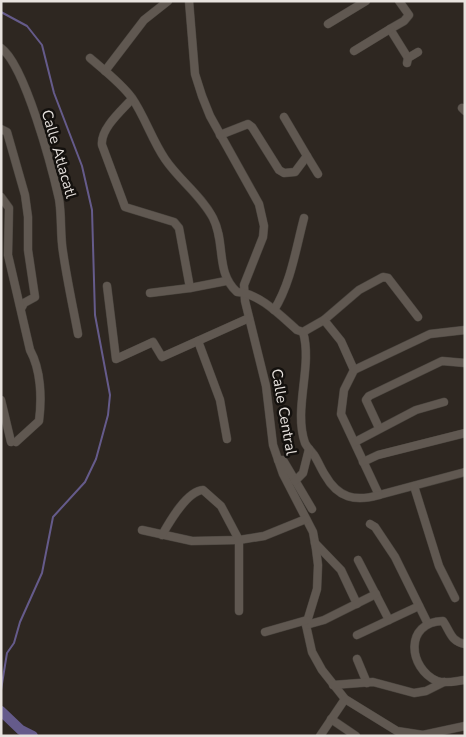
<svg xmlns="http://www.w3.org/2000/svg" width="466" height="737" viewBox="0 0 466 737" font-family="'Nunito Sans',sans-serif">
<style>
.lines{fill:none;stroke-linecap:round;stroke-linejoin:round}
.stream{stroke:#655b8b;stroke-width:2}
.river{stroke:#655b8b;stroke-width:10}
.minor-casing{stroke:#48433d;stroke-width:9}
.minor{stroke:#605851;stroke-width:8}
.labels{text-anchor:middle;stroke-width:5;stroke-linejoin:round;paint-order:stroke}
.street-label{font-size:15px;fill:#e8e3df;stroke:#14110e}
</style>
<rect width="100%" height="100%" fill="#2e2721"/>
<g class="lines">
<path class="stream" d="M 1,12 L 27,26 L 42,45 L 54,93 L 82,166 L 92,210 L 95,315 L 110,395 L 108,415 L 96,459 L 85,482 L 53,517 L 42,573 L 20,622 L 14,643 L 7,653 L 1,690"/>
<path class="river" d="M 1,711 L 21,730 L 33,736"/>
<g class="minor-casing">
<g id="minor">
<path d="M 189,1 L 195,74 L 202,96 L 210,116 L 259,204 L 264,226 L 263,237 L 244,285 L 245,301 L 266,386 L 273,445 L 283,474 L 313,532 L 316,549 L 318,565 L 317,589 L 306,625 L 312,652 L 322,670 L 345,699 L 397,731 L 423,735 L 465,726"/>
<path d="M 399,1 L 409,15 L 404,21 L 390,29 L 408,58 L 407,63"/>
<path d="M 328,24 L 366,1"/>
<path d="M 1,48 C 25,65 52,168 59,199 C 62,216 60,235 63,252 C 67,280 73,307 78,334"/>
<path d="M 354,51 L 390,29"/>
<path d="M 90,58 C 105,71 121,83 132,98 C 145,117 152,140 165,159 C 179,180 201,195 213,218 C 226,243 215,272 237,292 C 259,293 281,316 297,330 L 303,332 L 324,320 L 359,290 L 383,277 L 388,278 L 418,317"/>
<path d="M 408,58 L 418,52"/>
<path d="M 105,71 L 144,20 L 168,1"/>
<path d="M 132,99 C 122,110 100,129 102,145 L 125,207 L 174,222 L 179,228 L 190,288"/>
<path d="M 462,108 L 465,111"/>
<path d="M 1,129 L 7,132 L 25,195 L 28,217 L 28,250 L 35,297 L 24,303 L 22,307"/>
<path d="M 220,135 L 248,124 L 252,127 L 279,170 L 284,173 L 295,172 L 307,156 L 284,117"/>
<path d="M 307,156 L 318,174"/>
<path d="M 1,197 L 9,208 L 8,255 L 30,350 C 41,370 42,398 39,421 L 16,442"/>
<path d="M 107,286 L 116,359 L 153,342 L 162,357 L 249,318"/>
<path d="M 150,293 L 190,288 L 226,281"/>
<path d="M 274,310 C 291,283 296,248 304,218"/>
<path d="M 324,320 L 341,341 L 354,370 L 344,390 L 341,414 L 379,495 L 465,472"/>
<path d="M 303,332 C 313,366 293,409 305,443 C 307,447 311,451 314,455 C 318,461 321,469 325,475 C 338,498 355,502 379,495"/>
<path d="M 198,341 L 220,400 L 227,439"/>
<path d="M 354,370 L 430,334 L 465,330"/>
<path d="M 1,400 L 11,442"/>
<path d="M 379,428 L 366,400 L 369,396 L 442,361 L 465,363"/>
<path d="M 355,442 L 416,410 L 444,402"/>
<path d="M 278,460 L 283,460 L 312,509"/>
<path d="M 363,462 L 378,455 L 465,433"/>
<path d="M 295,481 L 303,473 L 309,449"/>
<path d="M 414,486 L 439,566 L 455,598"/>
<path d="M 370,524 L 375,527 L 395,557 L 428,624"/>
<path d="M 142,530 L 192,541 L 239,540 L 264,536 L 306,519"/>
<path d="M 162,535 C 170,521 187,491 203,490 L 221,506 L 239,540 L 239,611"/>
<path d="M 315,543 L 341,570 L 357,604"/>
<path d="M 358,560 L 389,620"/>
<path d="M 306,625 L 324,620 L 376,594"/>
<path d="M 265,632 L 307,620"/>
<path d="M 357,635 L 419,606"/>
<path d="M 465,644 C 451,642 450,631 443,621 C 404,622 408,668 437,681 C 445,684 456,681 465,680"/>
<path d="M 357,659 L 367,683"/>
<path d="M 333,685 L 373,682 L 414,693 L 426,691 L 444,682"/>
<path d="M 331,719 L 356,736"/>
<path d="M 320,736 L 345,699"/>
</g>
</g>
<use href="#minor" class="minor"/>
</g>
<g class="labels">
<g class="street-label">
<text transform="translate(59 154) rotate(74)" y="5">Calle Atlacatl</text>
<text transform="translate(284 412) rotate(80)" y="5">Calle Central</text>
</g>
</g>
<rect width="466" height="737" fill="none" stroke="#e8e3df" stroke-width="5"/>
</svg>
